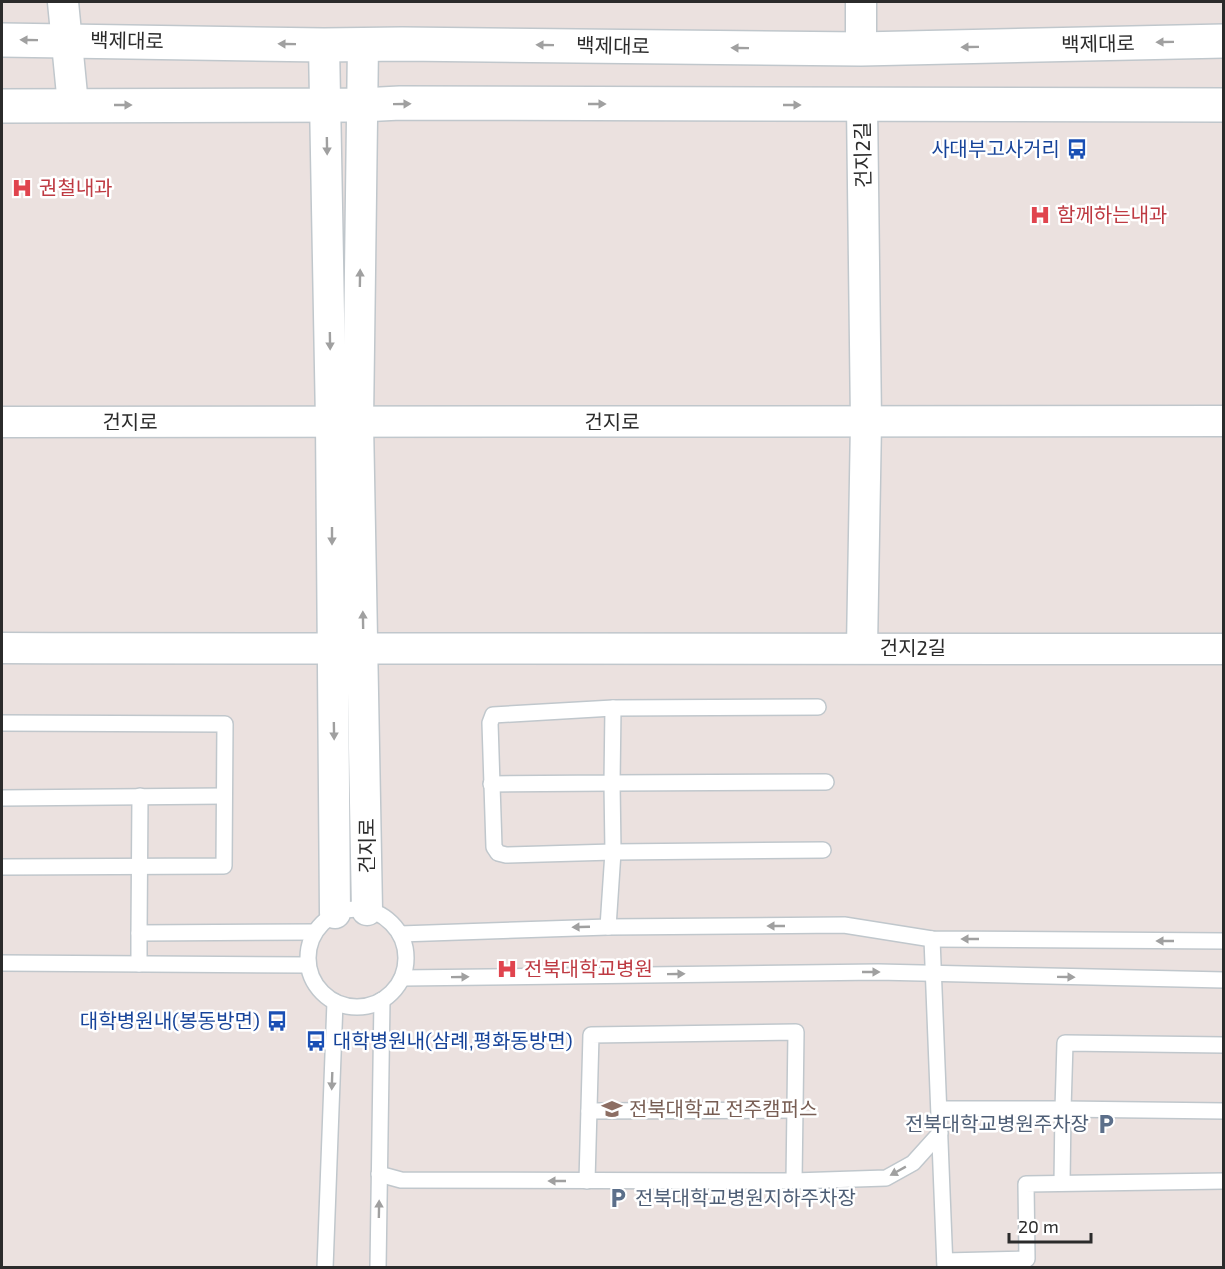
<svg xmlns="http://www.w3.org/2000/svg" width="1225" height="1269" viewBox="0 0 1225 1269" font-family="'Exo 2','Noto Sans KR',sans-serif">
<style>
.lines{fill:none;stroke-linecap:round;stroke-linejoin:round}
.lane-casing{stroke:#c0c7cc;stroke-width:18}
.street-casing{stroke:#c0c7cc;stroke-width:33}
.secondary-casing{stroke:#c0c7cc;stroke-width:36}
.lane{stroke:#fff;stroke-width:15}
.street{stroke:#fff;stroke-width:30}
.secondary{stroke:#fff;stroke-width:33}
.oneway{fill:#a0a0a0}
.labels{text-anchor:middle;stroke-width:5;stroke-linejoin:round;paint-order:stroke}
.street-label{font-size:20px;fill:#2b2b2b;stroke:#fff}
.transit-label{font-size:20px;fill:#164399;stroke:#fff;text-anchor:end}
.health-label{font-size:20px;fill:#be3a42;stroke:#fff;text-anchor:start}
.education-label{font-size:20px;fill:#785e54;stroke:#fff;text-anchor:start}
.service-label{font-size:20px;fill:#4e5e75;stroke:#fff;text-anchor:end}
</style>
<rect width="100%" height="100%" fill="#ebe1df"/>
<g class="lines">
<g class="lane-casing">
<g id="lane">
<path d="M 818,707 L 613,708 L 493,715 L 490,723 L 494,847 L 498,853 L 506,855 L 613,852 L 823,850"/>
<path d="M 2,723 L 225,724 L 224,866 L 2,867"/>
<path d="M 491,784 L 612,783 L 613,708"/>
<path d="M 140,796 L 139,933 L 314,932"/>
<path d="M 2,798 L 224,796"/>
<circle cx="357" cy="958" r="49"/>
<path d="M 608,927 L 613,852 L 612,783 L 826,782"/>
<path d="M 400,934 L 608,927 L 844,925 L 932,939 L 1224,941"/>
<path d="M 932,939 L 945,1268"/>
<path d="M 2,963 L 308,965"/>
<path d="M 139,964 L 139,933"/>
<path d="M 402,978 L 878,972 L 1224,980"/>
<path d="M 940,1109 L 1063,1109 L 1065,1043 L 1224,1045"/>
<path d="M 589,1111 L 794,1110"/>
<path d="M 379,1174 L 401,1180 L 794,1181 L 886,1178 L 913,1163 L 940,1133"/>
<path d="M 587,1181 L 591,1035 L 796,1032 L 794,1181"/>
<path d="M 1062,1183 L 1063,1109 L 1224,1111"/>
<path d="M 945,1261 L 1027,1259 L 1026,1184 L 1224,1181"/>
<path d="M 325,1268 L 335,1002"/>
<path d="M 378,1268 L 382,1000"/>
</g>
</g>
<g class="street-casing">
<g id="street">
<path d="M 63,2 L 73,105"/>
<path d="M 861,2 L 861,49"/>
<path d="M 363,44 L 358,422 L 367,910"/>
<path d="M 324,45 L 331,422 L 335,913"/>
<path d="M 2,422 L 1224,421"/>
<path d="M 2,648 C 409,651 816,647 1224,649"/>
<path d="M 862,648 L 866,422 L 862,105"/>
</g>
</g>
<g class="secondary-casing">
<g id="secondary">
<path d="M 2,40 L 324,45 L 402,44 L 861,49 L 1224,41"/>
<path d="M 2,106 L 361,105 L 400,103 L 1224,105"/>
</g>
</g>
<use href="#lane" class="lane"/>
<use href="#street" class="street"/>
<use href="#secondary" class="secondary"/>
</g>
<defs><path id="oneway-solid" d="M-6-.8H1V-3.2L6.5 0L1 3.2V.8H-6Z" transform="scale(1.5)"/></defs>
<g class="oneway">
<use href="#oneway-solid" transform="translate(29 40) rotate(-179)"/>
<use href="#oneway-solid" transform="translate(1165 42) rotate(179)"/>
<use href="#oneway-solid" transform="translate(287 44) rotate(-179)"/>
<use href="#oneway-solid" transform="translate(545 45) rotate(-179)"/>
<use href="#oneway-solid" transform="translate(970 47) rotate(179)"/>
<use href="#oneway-solid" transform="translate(740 48) rotate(-179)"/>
<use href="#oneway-solid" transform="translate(402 104) rotate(-1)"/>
<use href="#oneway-solid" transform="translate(597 104)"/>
<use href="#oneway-solid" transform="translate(123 105)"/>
<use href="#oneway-solid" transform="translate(792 105)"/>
<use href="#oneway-solid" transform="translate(327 146) rotate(89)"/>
<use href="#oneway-solid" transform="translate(360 278) rotate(-89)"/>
<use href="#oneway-solid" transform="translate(330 341) rotate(89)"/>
<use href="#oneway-solid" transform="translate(332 536) rotate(90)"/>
<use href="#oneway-solid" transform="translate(363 620) rotate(-91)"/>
<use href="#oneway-solid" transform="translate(334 731) rotate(89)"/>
<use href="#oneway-solid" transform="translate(776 926) rotate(180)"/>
<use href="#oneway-solid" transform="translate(581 927) rotate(178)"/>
<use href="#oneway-solid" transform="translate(970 939) rotate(-180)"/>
<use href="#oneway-solid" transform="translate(1165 941) rotate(-180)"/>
<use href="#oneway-solid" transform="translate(871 972)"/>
<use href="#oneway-solid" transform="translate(676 974) rotate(-1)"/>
<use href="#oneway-solid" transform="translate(460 977) rotate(-1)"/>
<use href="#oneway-solid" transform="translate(1066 977) rotate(1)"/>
<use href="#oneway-solid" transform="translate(332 1081) rotate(92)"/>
<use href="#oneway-solid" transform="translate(898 1171) rotate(151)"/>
<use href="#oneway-solid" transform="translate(557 1181) rotate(-180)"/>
<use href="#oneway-solid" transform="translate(379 1209) rotate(-89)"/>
</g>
<defs>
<g id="bus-bare" transform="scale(1.62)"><path d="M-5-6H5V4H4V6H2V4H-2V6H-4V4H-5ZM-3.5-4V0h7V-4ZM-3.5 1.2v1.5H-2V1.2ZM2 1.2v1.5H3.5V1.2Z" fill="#1a4fb4" stroke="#fff" stroke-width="2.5" paint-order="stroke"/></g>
<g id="hospital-bare" transform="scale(1.62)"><path d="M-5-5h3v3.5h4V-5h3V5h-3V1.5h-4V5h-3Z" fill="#e0444e" stroke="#fff" stroke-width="2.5" paint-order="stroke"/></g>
<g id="university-bare" transform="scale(1.62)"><path d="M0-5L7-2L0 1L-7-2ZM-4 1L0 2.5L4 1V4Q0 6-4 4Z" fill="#8d6e63" stroke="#fff" stroke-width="2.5" paint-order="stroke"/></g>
<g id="parking-bare" transform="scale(1.62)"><path d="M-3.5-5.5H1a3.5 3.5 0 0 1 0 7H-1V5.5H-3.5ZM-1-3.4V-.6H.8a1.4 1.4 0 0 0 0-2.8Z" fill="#5c6f8a" stroke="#fff" stroke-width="2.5" paint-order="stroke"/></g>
</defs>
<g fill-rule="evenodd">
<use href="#bus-bare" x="1077" y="149"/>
<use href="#hospital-bare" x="22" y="188"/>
<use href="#hospital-bare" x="1040" y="215"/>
<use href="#hospital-bare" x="507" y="969"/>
<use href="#bus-bare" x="277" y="1021"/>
<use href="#bus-bare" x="316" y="1041"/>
<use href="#university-bare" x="612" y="1109"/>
<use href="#parking-bare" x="1106" y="1124"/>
<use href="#parking-bare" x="618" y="1198"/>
</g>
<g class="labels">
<g class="street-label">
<text transform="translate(127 41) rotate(1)" y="7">백제대로</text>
<text transform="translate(1098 44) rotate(-1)" y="7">백제대로</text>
<text transform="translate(613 46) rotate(1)" y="7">백제대로</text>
<text transform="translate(863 155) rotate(-91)" y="7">건지2길</text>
<text x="130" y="429">건지로</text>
<text x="612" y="429">건지로</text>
<text x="913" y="655">건지2길</text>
<text transform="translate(367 846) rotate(-90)" y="7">건지로</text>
</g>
<g class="transit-label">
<text x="1060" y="156">사대부고사거리</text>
<text x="260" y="1028">대학병원내(봉동방면)</text>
<text x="333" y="1048" text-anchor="start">대학병원내(삼례,평화동방면)</text>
</g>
<g class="health-label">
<text x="39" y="195">권철내과</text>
<text x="1057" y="222">함께하는내과</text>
<text x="524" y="976">전북대학교병원</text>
</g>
<g class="education-label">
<text x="629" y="1116">전북대학교 전주캠퍼스</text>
</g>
<g class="service-label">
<text x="1089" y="1131">전북대학교병원주차장</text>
<text x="635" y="1205" text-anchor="start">전북대학교병원지하주차장</text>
</g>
</g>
<rect width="1225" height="1269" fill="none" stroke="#2b2b2b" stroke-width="6"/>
<path d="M1009 1233v9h82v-9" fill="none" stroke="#2b2b2b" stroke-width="3"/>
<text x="1018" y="1233" font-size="18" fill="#2b2b2b" stroke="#ffffff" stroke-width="4.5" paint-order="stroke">20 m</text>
</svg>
